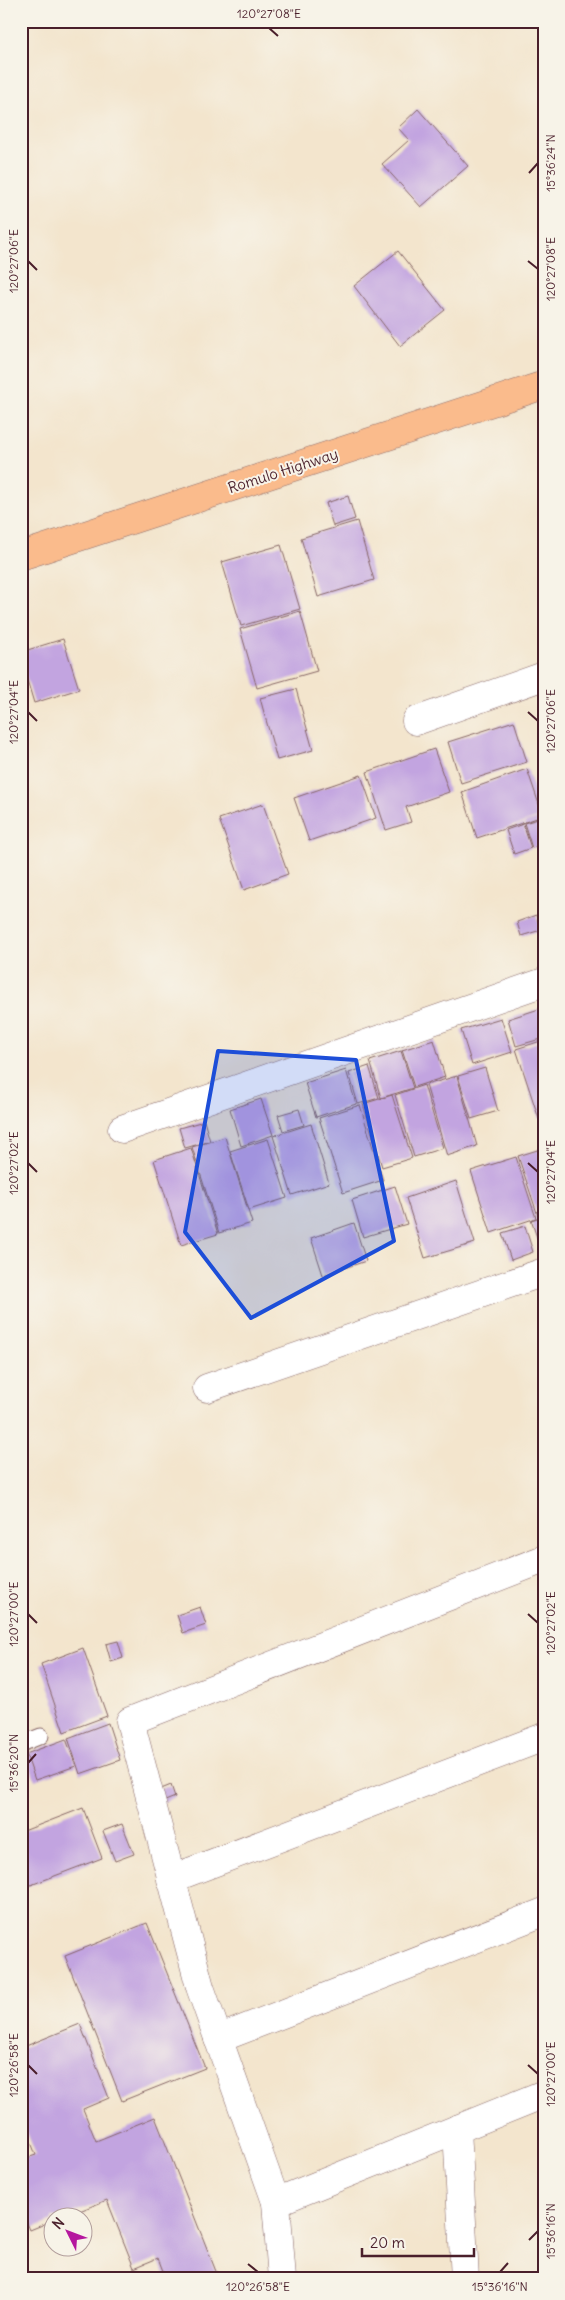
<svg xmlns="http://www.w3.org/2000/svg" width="565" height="2300" viewBox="0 0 565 2300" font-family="Delius,sans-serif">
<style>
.building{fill:#c2a4e0}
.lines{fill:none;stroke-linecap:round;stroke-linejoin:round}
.lane-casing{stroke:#856464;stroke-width:17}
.street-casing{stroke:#856464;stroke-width:29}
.highway-casing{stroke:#856464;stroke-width:29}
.lane{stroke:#fff;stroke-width:15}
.street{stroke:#fff;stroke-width:28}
.highway{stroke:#fabb8c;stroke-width:28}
.marked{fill:#1d4ed8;fill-opacity:0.2;stroke:#1d4ed8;stroke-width:4;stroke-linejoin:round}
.ticks{fill:none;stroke:#4a1f2b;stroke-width:2}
.labels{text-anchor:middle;stroke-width:4;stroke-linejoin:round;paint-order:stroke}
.street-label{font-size:15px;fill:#4a1f2b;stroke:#f7f3e8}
.neatline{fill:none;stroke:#4a1f2b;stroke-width:2}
.ticks-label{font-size:12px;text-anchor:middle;fill:#4a1f2b}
</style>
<rect width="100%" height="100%" fill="#f7f3e8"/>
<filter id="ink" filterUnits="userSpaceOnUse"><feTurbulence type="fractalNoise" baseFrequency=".02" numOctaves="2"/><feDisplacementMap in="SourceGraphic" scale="10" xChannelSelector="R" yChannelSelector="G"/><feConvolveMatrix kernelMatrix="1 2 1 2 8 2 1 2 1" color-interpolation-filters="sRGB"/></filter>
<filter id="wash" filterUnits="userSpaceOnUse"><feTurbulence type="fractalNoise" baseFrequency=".0096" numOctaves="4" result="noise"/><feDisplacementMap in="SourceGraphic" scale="20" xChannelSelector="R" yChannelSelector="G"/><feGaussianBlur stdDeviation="1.12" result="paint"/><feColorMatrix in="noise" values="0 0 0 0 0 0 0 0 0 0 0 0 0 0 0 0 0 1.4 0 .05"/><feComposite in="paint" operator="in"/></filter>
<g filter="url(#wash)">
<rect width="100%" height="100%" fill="#f3e5cd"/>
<g id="blocks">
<g class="building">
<path d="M 418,109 L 468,166 L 421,207 L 382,164 L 409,140 L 398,128 Z"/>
<path d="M 398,251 L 445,310 L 400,346 L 354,286 Z"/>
<path d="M 348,496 L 355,519 L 333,526 L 326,503 Z"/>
<path d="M 357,521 L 374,580 L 318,597 L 301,538 Z"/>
<path d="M 281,545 L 300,609 L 241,626 L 222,562 Z"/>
<path d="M 300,611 L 317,671 L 257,688 L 240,629 Z"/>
<path d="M 63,639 L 79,689 L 34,703 L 21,660 L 21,652 Z"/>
<path d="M 296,689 L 313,750 L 277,760 L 260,698 Z"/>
<path d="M 514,721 L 527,762 L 461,783 L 448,742 Z"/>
<path d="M 434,749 L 449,792 L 406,807 L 411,822 L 386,830 L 367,772 Z"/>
<path d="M 527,769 L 543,816 L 477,838 L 462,792 Z"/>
<path d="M 361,775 L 376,818 L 309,841 L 294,798 Z"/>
<path d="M 263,804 L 288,874 L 244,890 L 219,819 Z"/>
<path d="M 542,818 L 544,844 L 532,848 L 524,823 Z"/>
<path d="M 523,824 L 531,848 L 514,854 L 506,830 Z"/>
<path d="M 536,915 L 541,930 L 521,936 L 517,922 Z"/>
<path d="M 542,1008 L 544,1038 L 516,1046 L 508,1019 Z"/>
<path d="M 501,1018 L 512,1052 L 472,1065 L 461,1030 Z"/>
<path d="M 434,1040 L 445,1077 L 414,1087 L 402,1050 Z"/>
<path d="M 544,1040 L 544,1117 L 539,1119 L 516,1049 Z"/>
<path d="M 401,1051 L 413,1088 L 381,1098 L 370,1061 Z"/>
<path d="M 369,1066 L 379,1098 L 358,1104 L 349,1073 Z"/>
<path d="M 485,1068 L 498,1111 L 471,1119 L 458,1076 Z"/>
<path d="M 346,1070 L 356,1104 L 316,1117 L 305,1083 Z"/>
<path d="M 457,1076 L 477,1146 L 447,1156 L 426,1085 Z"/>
<path d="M 424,1085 L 443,1148 L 414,1157 L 395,1095 Z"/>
<path d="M 392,1095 L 412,1158 L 382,1167 L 363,1104 Z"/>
<path d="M 261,1099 L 273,1135 L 241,1146 L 230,1109 Z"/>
<path d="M 360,1105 L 383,1180 L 343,1193 L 319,1118 Z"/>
<path d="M 299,1109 L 304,1125 L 283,1131 L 278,1115 Z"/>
<path d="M 204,1121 L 210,1141 L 185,1148 L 179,1128 Z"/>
<path d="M 311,1124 L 329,1183 L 292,1195 L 273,1136 Z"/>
<path d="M 225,1137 L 252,1223 L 219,1233 L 192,1147 Z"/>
<path d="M 268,1139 L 287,1198 L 249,1210 L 230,1151 Z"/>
<path d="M 191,1148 L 218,1234 L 181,1245 L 154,1160 Z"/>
<path d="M 544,1148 L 544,1214 L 538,1216 L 518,1156 Z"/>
<path d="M 516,1157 L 536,1218 L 491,1233 L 471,1171 Z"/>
<path d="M 456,1181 L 475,1243 L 425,1258 L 406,1198 Z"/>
<path d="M 395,1186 L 407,1224 L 363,1237 L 352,1200 Z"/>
<path d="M 544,1216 L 544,1245 L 540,1246 L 531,1220 Z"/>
<path d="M 354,1223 L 366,1261 L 323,1275 L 311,1238 Z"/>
<path d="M 525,1226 L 533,1252 L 511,1260 L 502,1233 Z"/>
<path d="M 200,1607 L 206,1625 L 183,1633 L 177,1615 Z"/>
<path d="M 118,1641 L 123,1658 L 111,1662 L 106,1644 Z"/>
<path d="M 83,1648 L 107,1716 L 64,1732 L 41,1664 Z"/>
<path d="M 108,1723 L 120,1760 L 80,1774 L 68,1738 Z"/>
<path d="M 66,1739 L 76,1766 L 35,1780 L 26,1754 Z"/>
<path d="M 171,1785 L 175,1797 L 158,1804 L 154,1792 Z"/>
<path d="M 83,1808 L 102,1858 L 23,1888 L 21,1832 Z"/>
<path d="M 122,1824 L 134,1854 L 115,1861 L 103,1831 Z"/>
<path d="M 147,1923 L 205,2068 L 122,2101 L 65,1956 Z"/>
<path d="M 80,2024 L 109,2098 L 83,2109 L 96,2141 L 155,2117 L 219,2279 L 166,2279 L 158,2258 L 134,2268 L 107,2200 L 62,2218 L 52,2218 L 52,2221 L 30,2230 L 21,2209 L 21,2160 L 36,2155 L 26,2130 L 21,2132 L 21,2048 Z"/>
</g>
</g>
</g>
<g filter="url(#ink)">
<use href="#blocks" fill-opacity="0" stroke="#856464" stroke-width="1"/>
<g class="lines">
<g class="lane-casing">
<path id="lane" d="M 21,1744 L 41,1736"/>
</g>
<g class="street-casing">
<g id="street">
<path d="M 416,721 L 544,676"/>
<path d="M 122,1129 L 544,982"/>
<path d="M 207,1388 L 544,1272"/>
<path d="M 171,1879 L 544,1737"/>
<path d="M 218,2039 L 544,1912"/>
<path d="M 457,2129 L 465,2279"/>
<path d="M 276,2202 L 544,2094"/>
<path d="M 282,2279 L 276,2202 L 200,1987 L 130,1721 L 544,1559"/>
</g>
</g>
<g class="highway-casing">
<path id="highway" d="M 21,556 L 544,385"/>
</g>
<use href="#lane" class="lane"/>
<use href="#street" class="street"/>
<use href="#highway" class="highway"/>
</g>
</g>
<path class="marked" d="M 218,1051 L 356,1060 L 394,1241 L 251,1318 L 185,1232 Z"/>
<path class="ticks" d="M 269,28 L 278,36M 529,173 L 538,163M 28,261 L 37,270M 528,261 L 538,269M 28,712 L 37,721M 528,712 L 538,721M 28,1163 L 37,1172M 528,1163 L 538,1172M 28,1614 L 37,1623M 528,1614 L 538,1623M 28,1763 L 36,1754M 28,2065 L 37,2074M 528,2065 L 538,2074M 529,2240 L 538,2231M 248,2264 L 258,2272M 500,2272 L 508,2263"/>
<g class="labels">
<g class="street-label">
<text transform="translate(283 471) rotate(-18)" y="5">Romulo Highway</text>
</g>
</g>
<rect width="565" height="2300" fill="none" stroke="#f7f3e8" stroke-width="55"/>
<g transform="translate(68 2232) rotate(312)"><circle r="24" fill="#f7f3e8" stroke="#b29e9c"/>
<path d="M0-4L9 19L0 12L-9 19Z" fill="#b5179e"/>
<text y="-8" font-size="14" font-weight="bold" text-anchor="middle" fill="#4a1f2b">N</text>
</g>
<path d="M362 2248v8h112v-8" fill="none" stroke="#4a1f2b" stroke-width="2.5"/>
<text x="370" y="2248" font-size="15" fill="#4a1f2b" stroke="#f7f3e8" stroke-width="4" paint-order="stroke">20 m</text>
<rect x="28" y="28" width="510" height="2244" class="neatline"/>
<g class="ticks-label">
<text x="269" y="18">120°27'08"E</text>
<text transform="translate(551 163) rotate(-90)" y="4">15°36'24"N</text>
<text transform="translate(14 261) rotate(-90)" y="4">120°27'06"E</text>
<text transform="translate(551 269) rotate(-90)" y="4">120°27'08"E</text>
<text transform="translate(14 712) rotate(-90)" y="4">120°27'04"E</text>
<text transform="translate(551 721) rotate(-90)" y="4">120°27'06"E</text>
<text transform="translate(14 1163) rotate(-90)" y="4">120°27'02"E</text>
<text transform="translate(551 1172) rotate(-90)" y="4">120°27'04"E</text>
<text transform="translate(14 1614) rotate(-90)" y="4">120°27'00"E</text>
<text transform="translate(551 1623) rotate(-90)" y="4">120°27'02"E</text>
<text transform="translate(14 1763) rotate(-90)" y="4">15°36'20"N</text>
<text transform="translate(14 2065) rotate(-90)" y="4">120°26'58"E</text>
<text transform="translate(551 2074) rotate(-90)" y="4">120°27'00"E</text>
<text transform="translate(551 2231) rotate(-90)" y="4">15°36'16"N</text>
<text x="258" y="2291">120°26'58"E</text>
<text x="500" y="2291">15°36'16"N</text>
</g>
</svg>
